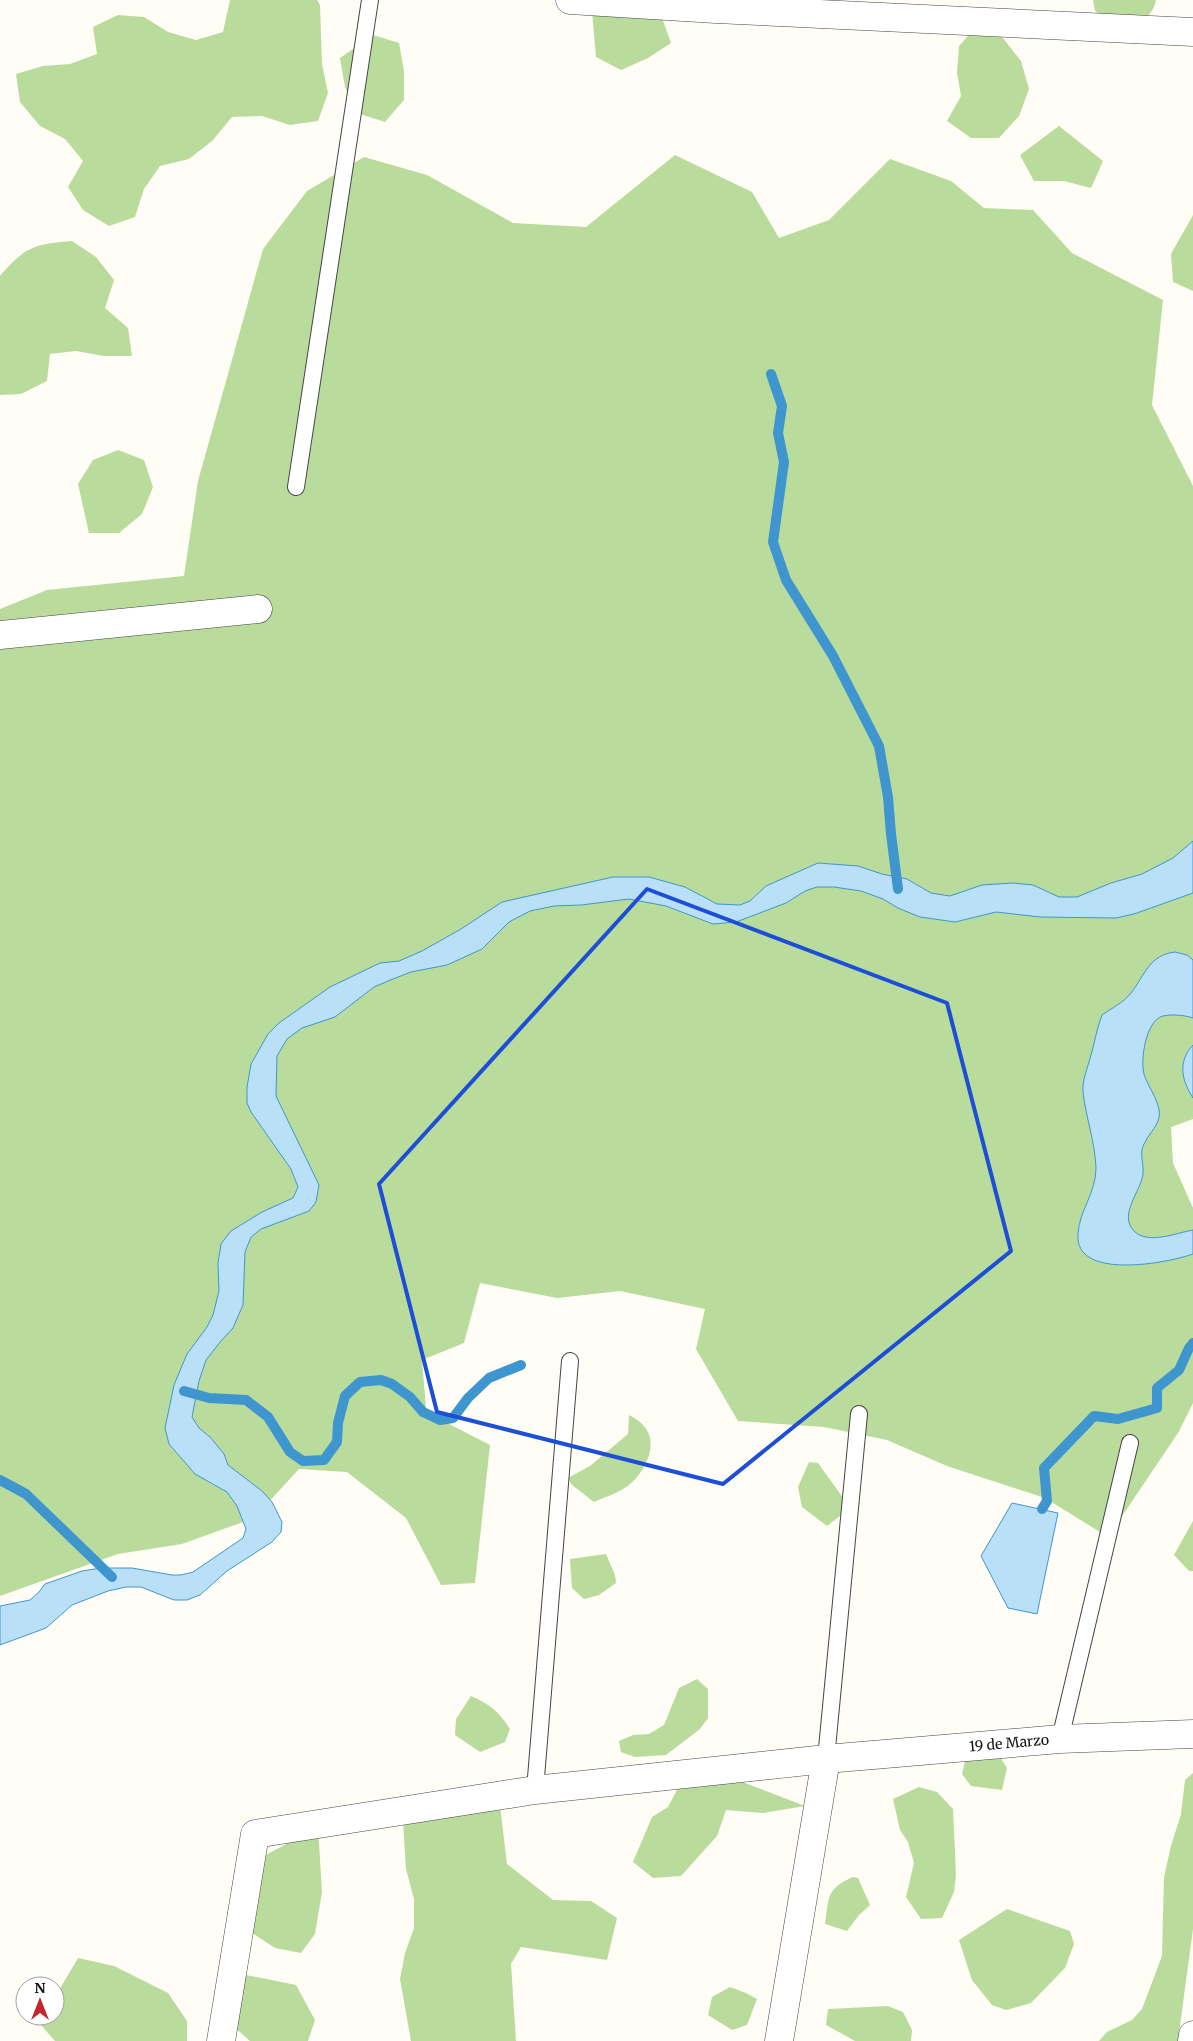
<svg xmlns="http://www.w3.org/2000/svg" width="1193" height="2041" viewBox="0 0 1193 2041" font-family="Merriweather,serif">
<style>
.forest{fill:#b9dc9c}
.water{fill:#b9e0f7;stroke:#3f96cf}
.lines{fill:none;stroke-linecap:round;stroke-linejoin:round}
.stream{stroke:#3f96cf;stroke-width:10}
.lane-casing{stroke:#444;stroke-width:18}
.street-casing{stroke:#444;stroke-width:29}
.lane{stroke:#fff;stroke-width:16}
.street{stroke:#fff;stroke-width:28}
.marked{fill:none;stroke:#1d4ed8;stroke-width:4;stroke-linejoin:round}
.labels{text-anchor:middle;stroke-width:5;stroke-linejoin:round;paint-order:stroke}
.street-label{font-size:14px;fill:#111;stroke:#fff}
</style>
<rect width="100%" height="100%" fill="#fffdf5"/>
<g class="forest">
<path d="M 230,0 L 317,0 L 320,5 L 322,64 L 328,93 L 318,121 L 290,125 L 262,116 L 232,117 L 212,141 L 189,159 L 160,166 L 144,189 L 135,217 L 109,226 L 83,210 L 68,187 L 83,161 L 65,139 L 40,126 L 20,102 L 16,74 L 43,66 L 70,64 L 97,54 L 93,27 L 118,15 L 144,17 L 168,32 L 196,40 L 223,32 Z"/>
<path d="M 591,0 L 661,15 L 671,43 L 648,58 L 621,70 L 596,57 Z"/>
<path d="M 1093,0 L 1156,0 C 1153,19 1135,23 1119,28 L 1095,11 Z"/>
<path d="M 978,25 L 1003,38 L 1021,61 L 1029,89 L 1019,116 L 999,138 L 971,138 L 947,121 L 961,96 L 957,73 L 959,46 Z"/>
<path d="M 373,35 L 399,43 L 404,71 L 404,100 L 385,122 L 357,113 L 345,87 L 340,58 Z"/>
<path d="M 1059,126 L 1103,161 L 1091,188 L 1064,181 L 1034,181 L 1020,155 Z"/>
<path d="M 675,155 L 752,192 L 779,238 L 829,220 L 890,159 L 951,181 L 984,208 L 1033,210 L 1072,253 L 1163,300 L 1152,405 L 1193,486 L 1193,1119 L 1171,1127 L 1173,1163 L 1193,1208 L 1193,1403 L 1178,1433 L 1108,1537 L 1045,1498 L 947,1466 L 887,1440 L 824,1427 L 738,1421 L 696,1349 L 705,1309 L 620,1291 L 557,1298 L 480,1283 L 464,1343 L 422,1360 L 426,1408 L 451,1425 L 490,1445 L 475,1583 L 441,1585 L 406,1518 L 347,1472 L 299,1469 L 254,1518 L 182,1544 L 118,1554 L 0,1596 L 0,609 L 47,590 L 184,576 L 198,481 L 263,249 L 307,191 L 364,157 L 427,175 L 513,223 L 586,227 Z"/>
<path d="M 1193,215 L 1193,291 L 1173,282 L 1171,254 Z"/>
<path d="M 72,241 L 96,257 L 114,280 L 105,308 L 128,328 L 132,356 L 104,356 L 76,351 L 50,354 L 47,381 L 21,394 L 0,395 L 0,276 C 25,247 34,244 72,241 Z"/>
<path d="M 118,450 L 144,460 L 153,487 L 142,514 L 119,533 L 89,533 L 78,484 L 93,460 Z"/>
<path d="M 629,1415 C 633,1417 638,1420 642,1424 C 661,1442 645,1472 629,1485 C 619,1493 605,1497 594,1502 L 572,1485 L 568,1478 L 590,1466 L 628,1434 Z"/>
<path d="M 809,1462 L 818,1463 L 846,1502 L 840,1516 L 827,1526 L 802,1507 L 798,1487 Z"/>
<path d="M 1193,1521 L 1193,1571 L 1189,1571 L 1174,1555 Z"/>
<path d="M 606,1554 L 615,1575 L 616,1583 L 599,1595 L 584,1599 L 572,1588 L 570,1559 Z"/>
<path d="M 697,1679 L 708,1689 L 708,1718 L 700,1729 L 666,1755 L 635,1757 L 621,1752 L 619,1741 L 633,1735 L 649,1734 L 664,1725 L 679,1688 Z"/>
<path d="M 471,1696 C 491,1705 498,1711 510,1729 L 505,1742 L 480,1752 L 455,1735 L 456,1719 Z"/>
<path d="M 995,1749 L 1007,1768 L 1002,1790 L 971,1786 L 962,1774 L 966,1757 Z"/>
<path d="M 687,1771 L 721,1772 L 745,1783 L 805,1806 L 763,1813 L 726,1810 L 717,1836 L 681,1876 L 653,1878 L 633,1862 L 652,1817 L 668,1807 Z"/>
<path d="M 1193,1773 L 1193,1929 L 1179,2033 L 1181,2041 L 1099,2041 L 1107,2032 L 1132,2020 L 1142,2009 L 1162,1956 L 1164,1877 L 1171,1846 L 1181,1814 L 1185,1780 Z"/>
<path d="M 919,1787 L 937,1792 L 953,1809 L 956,1875 L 954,1892 L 942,1918 L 921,1919 L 906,1897 L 914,1863 L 908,1842 L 900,1830 L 893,1799 Z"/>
<path d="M 500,1806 L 507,1864 L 553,1900 L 591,1901 L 617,1918 L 607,1960 L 521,1947 L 511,1964 L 516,2041 L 411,2041 L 400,1979 L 405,1953 L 414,1928 L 414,1899 L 406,1869 L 402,1807 Z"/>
<path d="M 318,1827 L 322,1892 L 315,1934 L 301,1953 L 275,1948 L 234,1921 L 231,1889 L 247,1865 Z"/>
<path d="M 853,1877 L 858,1878 L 870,1905 L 859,1915 L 847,1931 L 825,1924 C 829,1897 826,1889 853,1877 Z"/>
<path d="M 1007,1909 L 1070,1931 L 1074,1944 L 1065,1968 L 1031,2003 L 1006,2010 L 992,2005 L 972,1980 L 959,1940 Z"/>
<path d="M 78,1958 L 114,1966 L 168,1993 L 187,2021 L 187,2041 L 55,2041 L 40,2024 L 44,2016 L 55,2016 L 55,1997 Z"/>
<path d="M 241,1974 L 296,1985 L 315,2020 L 308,2041 L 250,2041 L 223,2017 Z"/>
<path d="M 730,1987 L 746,1993 L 757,1999 L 747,2025 L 732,2030 L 708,2015 L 712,1997 Z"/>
<path d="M 888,2006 L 903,2012 L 912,2030 L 911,2041 L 855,2041 L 826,2025 L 828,2009 Z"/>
</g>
<g class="water">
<path d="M 1193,841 L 1193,893 L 1134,914 L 1116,918 L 1040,917 L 996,912 L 955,922 L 920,917 L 898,908 L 883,899 L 861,891 L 834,887 L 817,887 L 805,891 L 786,903 L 736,922 L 713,924 L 666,906 L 629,899 L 581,905 L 554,906 L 530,911 L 509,922 L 482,949 L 447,965 L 411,972 L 393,979 L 374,987 L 335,1017 L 302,1028 L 287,1039 L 277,1056 L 276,1096 L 319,1185 L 316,1202 L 309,1211 L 261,1229 L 251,1237 L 245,1252 L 243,1305 L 233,1328 L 221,1341 L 206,1360 L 199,1381 L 192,1417 L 199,1428 L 210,1437 L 224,1454 L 228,1465 L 262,1491 L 272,1502 L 282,1522 L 281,1532 L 272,1542 L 227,1571 L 200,1595 L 187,1600 L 174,1600 L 141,1587 L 126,1587 L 108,1591 L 72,1605 L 46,1628 L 0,1645 L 0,1606 L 30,1600 L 39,1592 L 45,1584 L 82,1571 L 101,1568 L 132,1568 L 172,1575 L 181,1575 L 193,1572 L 243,1538 L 246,1529 L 237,1506 L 227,1492 L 195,1474 L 169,1444 L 165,1428 L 174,1385 L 187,1354 L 207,1327 L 213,1315 L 219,1291 L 218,1263 L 221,1244 L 231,1231 L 262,1212 L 293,1198 L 298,1187 L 291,1169 L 251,1112 L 247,1103 L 247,1087 L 251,1064 L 268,1034 L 279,1023 L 330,987 L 380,963 L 399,961 L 422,951 L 461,929 L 502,902 L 613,877 L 649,877 L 685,887 L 717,904 L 740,905 L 750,901 L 766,886 L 818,863 L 858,866 L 882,874 L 907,879 L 931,893 L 950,896 L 982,885 L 1013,883 L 1033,885 L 1059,897 L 1077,897 L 1111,883 L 1142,874 L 1173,858 Z"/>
<path d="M 1175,952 L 1187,955 L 1193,960 L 1193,1018 C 1184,1015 1172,1014 1163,1016 C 1146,1020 1140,1060 1144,1074 C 1148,1088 1164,1106 1158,1121 C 1155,1129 1148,1135 1144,1144 C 1139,1153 1144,1164 1143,1174 C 1141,1191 1118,1215 1134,1231 C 1148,1245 1176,1233 1193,1230 L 1193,1254 C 1168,1263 1074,1281 1078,1234 C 1079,1211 1096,1193 1096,1168 C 1095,1142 1086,1118 1083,1092 C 1082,1080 1088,1067 1091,1055 C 1095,1041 1097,1028 1102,1015 C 1112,1008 1123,1003 1131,993 C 1145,975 1149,955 1175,952 Z"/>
<path d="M 1193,1045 L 1193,1098 C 1182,1081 1177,1062 1193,1045 Z"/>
<path d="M 1012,1503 L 1058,1513 L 1037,1614 L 1008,1608 L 981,1556 Z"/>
</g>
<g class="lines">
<g class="stream">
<path d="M 771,374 L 782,406 L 778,433 L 784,462 L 773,542 L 786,580 L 833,656 L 879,746 L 888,797 L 891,834 L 898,889"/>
<path d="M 184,1391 L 209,1398 L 246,1400 L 268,1417 L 290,1452 L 303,1461 L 324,1460 L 337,1442 L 338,1423 L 345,1396 L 360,1382 L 381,1380 L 392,1384 L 410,1397 L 423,1412 L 440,1420 L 453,1418 L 468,1398 L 489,1378 L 521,1365"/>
<path d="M 0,1480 L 26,1494 L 112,1577"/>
<path d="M 1042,1509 L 1047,1501 L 1044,1468 L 1094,1416 L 1118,1419 L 1157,1408 L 1157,1388 L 1179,1370 L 1189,1348 L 1193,1343"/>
</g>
<g class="lane-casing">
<g id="lane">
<path d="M 296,487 L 370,0"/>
<path d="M 1060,1739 L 1130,1443"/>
<path d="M 826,1759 L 859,1414"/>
<path d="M 535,1790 L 570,1361"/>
</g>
</g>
<g class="street-casing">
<g id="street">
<path d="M 570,0 L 716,9 L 1193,32"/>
<path d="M 0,635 L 258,609"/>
<path d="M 221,2041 L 255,1834 L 535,1790 L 826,1759 L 1060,1739 L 1193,1734"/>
<path d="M 779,2041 L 826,1759"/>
<path d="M 1192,2041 L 1193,2035"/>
</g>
</g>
<use href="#lane" class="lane"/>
<use href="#street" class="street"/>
</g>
<path class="marked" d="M 647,889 L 947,1003 L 1011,1251 L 723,1484 L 437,1412 L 379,1184 Z"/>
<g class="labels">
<g class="street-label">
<text transform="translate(1009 1743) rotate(-5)" y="5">19 de Marzo</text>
</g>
</g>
<g transform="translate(40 2001)"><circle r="24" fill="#ffffff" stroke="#a0a0a0"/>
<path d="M0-4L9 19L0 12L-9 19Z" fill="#c4262e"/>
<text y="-8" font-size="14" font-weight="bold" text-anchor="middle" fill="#111111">N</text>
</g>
</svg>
